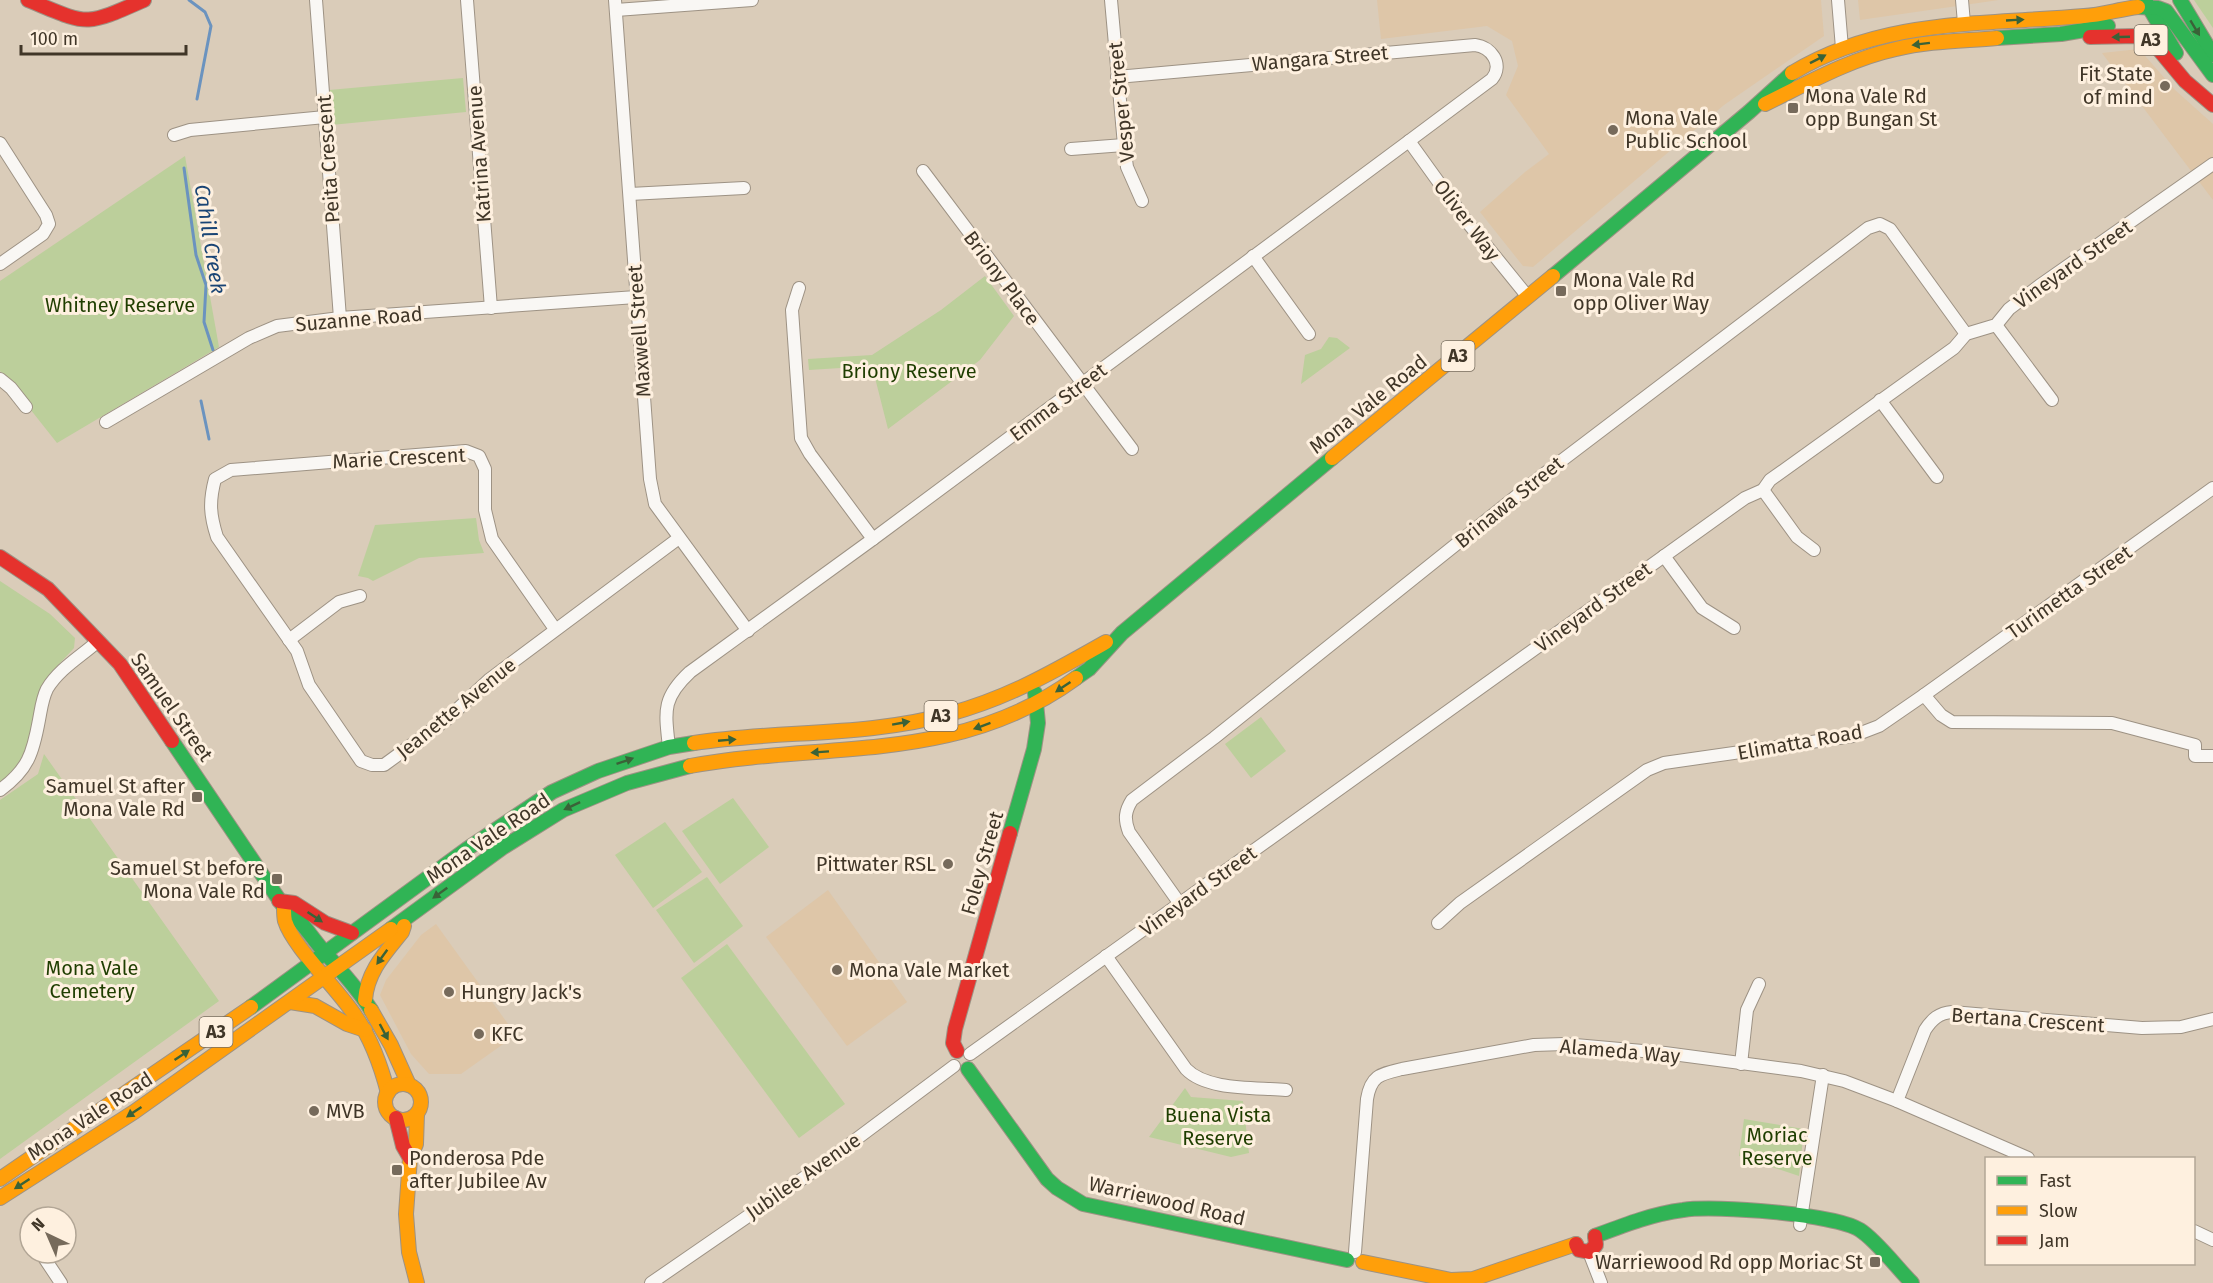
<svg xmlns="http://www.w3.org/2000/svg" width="2213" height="1283" viewBox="0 0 2213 1283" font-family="'Fira Sans',sans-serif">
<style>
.built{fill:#dec6a8}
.green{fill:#bccf9b}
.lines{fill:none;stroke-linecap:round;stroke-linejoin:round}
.stream{stroke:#6b93bf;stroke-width:3}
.street-casing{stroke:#9d9284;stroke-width:14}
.fast-casing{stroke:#9d9284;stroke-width:16}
.slow-casing{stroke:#9d9284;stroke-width:16}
.jam-casing{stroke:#9d9284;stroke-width:16}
.street{stroke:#f9f7f4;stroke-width:12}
.fast{stroke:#30b455;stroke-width:14}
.slow{stroke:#ff9f0a;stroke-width:14}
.jam{stroke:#e5322d;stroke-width:14}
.oneway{fill:#3a6238}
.poi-dot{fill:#766a5b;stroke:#fef0df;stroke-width:2}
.labels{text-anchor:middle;stroke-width:6;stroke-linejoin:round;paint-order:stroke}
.shield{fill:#fef0df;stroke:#796e5f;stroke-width:1.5}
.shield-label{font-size:18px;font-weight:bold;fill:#403628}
.street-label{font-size:20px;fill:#403628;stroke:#fef0df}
.poi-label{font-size:20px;fill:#403628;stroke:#fef0df;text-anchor:start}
.park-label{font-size:20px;fill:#1f3e00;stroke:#fef0df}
.water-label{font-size:21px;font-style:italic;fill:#1a4575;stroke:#fef0df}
</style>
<rect width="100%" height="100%" fill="#daccb9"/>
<g class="built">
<path d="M 1377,0 L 1821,0 L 1824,36 L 1724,105 L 1533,267 L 1523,266 L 1480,212 L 1525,172 L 1549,154 L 1506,95 L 1518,66 L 1512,41 L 1487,26 L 1381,39 Z"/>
<path d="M 1858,0 L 1999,0 L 1860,20 Z"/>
<path d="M 2139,49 L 2175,90 L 2213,124 L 2213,200 L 2102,53 Z"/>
<path d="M 828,890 L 907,1002 L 847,1046 L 766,937 Z"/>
<path d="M 436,924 L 516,1035 L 461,1074 L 429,1074 L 411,1054 L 380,995 L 386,980 L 421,935 Z"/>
</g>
<g class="green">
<path d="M 2194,0 L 2213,0 L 2213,28 Z"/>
<path d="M 463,78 L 466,112 L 331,125 L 329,90 Z"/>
<path d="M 185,156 L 219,347 L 57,443 L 0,371 L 0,281 Z"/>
<path d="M 985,276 L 1014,316 L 980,360 L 888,429 L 872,366 L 809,370 L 808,359 L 872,355 L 941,310 Z"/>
<path d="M 1329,337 L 1337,338 L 1350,348 L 1301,384 L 1305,355 L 1321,349 Z"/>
<path d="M 476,518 L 479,540 L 484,553 L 419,558 L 373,581 L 368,578 L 358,576 L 375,525 Z"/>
<path d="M 0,581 L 50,614 L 75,638 L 74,648 L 50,674 L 39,695 L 25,758 L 0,783 Z"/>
<path d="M 1261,717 L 1286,751 L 1251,778 L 1225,744 Z"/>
<path d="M 44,754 L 219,1001 L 0,1159 L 0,800 L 38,774 Z"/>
<path d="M 733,798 L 769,847 L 720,884 L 682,831 Z"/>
<path d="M 665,822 L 702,872 L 653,908 L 615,855 Z"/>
<path d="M 707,877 L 743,926 L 694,963 L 656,910 Z"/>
<path d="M 727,944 L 845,1104 L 799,1138 L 681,978 Z"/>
<path d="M 1185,1088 L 1191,1097 L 1243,1101 L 1249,1153 L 1231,1157 L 1149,1137 Z"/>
<path d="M 1744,1119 L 1804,1129 L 1799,1176 L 1739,1156 Z"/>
</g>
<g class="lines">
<g class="stream">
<path d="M 189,0 L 205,12 L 211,26 L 197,99"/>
<path d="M 184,168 L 196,255 L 206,285 L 204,322 L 213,350"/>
<path d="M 201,401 L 209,439"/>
</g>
<g class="street-casing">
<g id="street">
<path d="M 316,0 L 340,318"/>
<path d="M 467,0 L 491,308"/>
<path d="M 615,0 L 650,479 L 655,504 L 748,631"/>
<path d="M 1111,0 L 1124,145 L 1127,167 L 1142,201"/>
<path d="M 1838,0 L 1842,48"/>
<path d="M 1962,0 L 1964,23"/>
<path d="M 616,10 L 752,0"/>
<path d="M 174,135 L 190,130 L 325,117"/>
<path d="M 1409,141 L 1468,223 L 1528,297"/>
<path d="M 0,143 L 46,215 L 49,224 L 43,234 L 0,264"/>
<path d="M 1071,149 L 1124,145"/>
<path d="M 923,171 L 1132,449"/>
<path d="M 630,194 L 744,188"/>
<path d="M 1253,256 L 1309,334"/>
<path d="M 799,288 L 792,310 L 801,438 L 810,454 L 873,539"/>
<path d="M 1996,325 L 2052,400"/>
<path d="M 0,379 L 11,388 L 26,407"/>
<path d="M 1880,400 L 1937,477"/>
<path d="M 106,422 L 249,338 L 277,326 L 340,318 L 636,297"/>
<path d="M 1763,490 L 1797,537 L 1814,550"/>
<path d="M 1664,556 L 1702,608 L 1734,628"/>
<path d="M 555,629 L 492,539 L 485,510 L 485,469 L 479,456 L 466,451 L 231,470 L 215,479 C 209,502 210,515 217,537 L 297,651 L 309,685 L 361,761 L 372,765 L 384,765 L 447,719 L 490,679 L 679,538"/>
<path d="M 289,640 L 339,602 L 360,596"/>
<path d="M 1924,695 L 2213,488"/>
<path d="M 669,747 C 665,711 662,698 690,672 L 873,539 L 1409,141 L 1492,79 C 1504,64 1491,47 1475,45 L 1117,77"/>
<path d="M 0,790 C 28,770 33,753 39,720 C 41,710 42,699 47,689 C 59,669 80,657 97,642"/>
<path d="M 1180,904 L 1129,832 C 1124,819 1125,811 1132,800 L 1214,738 L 1544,474 L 1868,228 L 1880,224 L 1890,229 L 1966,334"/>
<path d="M 1438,923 L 1460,903 L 1647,770 L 1664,763 L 1853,736 L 1879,726 L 1924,695 L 1941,715 L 1952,722 L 2112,723 L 2195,745 L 2195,756 L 2213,756"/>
<path d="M 1106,956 L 1186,1069 C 1207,1091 1257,1087 1286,1090"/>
<path d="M 970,1054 L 1745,498 L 1763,490 L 1770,480 L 1954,348 L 1966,334 L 1996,325 L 2009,309 L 2039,286 L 2213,164"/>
<path d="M 1741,1064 L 1747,1010 L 1759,984"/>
<path d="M 1897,1101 L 1925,1030 C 1932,1019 1939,1013 1952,1012 L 2142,1028 L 2181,1027 L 2213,1019"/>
<path d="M 1800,1225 L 1823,1075"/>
<path d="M 2194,1231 L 2213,1240"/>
<path d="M 1355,1252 L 1367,1099 C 1371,1075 1381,1074 1402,1069 L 1534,1045 L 1564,1044 L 1665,1053 L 1801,1071 L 1844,1081 L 1897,1101 L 2028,1158"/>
<path d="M 1589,1252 L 1601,1283"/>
<path d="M 41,1253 L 61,1283"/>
<path d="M 651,1283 L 815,1170 L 954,1066"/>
</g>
</g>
<g class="fast-casing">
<g id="fast">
<path d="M 2180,0 L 2213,55"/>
<path d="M 2147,4 L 2176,53"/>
<path d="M 2138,7 L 2158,8 L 2166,11 L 2213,75"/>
<path d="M 1997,38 L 2061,34 L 2108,26"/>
<path d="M 1553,276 L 1749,112 L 1792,73"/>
<path d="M 1076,678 L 1089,669 L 1122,633 L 1332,458"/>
<path d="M 172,741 L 284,907 C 300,918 309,934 321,948 C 339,969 357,987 371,1010"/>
<path d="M 1010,833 L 1034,749 L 1038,723 L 1035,693"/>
<path d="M 391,929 L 502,848 L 563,810 L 627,783 L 690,766"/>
<path d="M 251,1007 L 467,849 L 552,792 L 598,771 L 669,747 L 694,743"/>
<path d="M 968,1069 L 1047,1179 L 1057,1188 L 1083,1204 L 1347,1260"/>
<path d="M 1595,1236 C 1624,1225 1652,1214 1683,1210 C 1715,1205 1835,1214 1860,1230 C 1876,1240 1898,1269 1912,1283"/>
</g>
</g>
<g class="slow-casing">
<g id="slow">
<path d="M 1792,73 C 1883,18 1982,25 2084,16 C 2102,15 2120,9 2138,7"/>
<path d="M 1765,104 C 1808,83 1850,59 1896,49 C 1929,41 1963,41 1997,38"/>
<path d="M 1332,458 L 1553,276"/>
<path d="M 694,743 C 778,730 866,737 949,714 C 1008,698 1053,672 1106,642"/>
<path d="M 690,766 C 826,741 957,765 1076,678"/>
<path d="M 284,907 C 284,911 284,917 285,921 C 293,947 339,990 356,1017 C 372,1040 381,1066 388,1093"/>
<path d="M 365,1000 C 367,972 385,953 402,932 L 404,926"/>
<path d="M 290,1002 L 315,1006 L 347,1024 L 365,1030"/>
<path d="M 371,1010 L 391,1045 L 409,1085"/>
<circle cx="403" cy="1102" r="18"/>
<path d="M 417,1114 L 416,1144 L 410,1158 L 406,1214 L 409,1252 L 417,1283"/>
<path d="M 0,1179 L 251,1007"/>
<path d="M 0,1198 L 134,1112 L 391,929"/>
<path d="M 1363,1262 L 1451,1280 L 1473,1279 L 1576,1244"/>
</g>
</g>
<g class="jam-casing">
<g id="jam">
<path d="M 28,0 C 89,25 83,27 144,0"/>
<path d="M 2090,37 L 2137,36 L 2150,39 L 2185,81 L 2213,105"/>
<path d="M 0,557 L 48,589 L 120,664 L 172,741"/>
<path d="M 279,901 L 294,903 L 325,923 L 352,933"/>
<path d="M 957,1051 L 953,1043 L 955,1029 L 1010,833"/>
<path d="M 396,1118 L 403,1146 L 410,1158"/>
<path d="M 1576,1244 L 1579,1250 L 1589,1252 L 1596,1245 L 1595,1236"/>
</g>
</g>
<use href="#street" class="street"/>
<use href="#fast" class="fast"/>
<use href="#slow" class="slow"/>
<use href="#jam" class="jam"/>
</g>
<defs><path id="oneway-solid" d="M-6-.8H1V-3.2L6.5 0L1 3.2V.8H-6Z" transform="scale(1.5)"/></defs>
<g class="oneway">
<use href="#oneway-solid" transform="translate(2015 20) rotate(-3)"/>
<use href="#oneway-solid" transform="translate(2195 28) rotate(59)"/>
<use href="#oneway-solid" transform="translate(2121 37) rotate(178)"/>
<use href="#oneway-solid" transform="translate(1921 44) rotate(173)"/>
<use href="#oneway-solid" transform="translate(1818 59) rotate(-27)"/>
<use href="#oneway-solid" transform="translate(1063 687) rotate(146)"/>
<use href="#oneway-solid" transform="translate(901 723) rotate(-10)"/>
<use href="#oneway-solid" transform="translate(982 726) rotate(160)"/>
<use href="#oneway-solid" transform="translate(727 740) rotate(-5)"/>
<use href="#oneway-solid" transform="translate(820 752) rotate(176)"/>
<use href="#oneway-solid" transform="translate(625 761) rotate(-19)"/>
<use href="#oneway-solid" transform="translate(572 806) rotate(155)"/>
<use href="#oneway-solid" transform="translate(440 893) rotate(144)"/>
<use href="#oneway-solid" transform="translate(315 917) rotate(34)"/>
<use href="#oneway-solid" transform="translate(382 957) rotate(126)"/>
<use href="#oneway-solid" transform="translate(384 1032) rotate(62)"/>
<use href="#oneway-solid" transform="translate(182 1055) rotate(-34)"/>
<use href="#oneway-solid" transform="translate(134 1112) rotate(146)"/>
<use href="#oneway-solid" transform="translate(22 1184) rotate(147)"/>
</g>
<g class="poi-dot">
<circle cx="2165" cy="86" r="6"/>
<rect x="1787" y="102" width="12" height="12" rx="3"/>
<circle cx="1613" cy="130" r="6"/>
<rect x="1555" y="285" width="12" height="12" rx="3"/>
<rect x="191" y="791" width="12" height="12" rx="3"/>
<circle cx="948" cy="864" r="6"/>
<rect x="271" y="873" width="12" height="12" rx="3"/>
<circle cx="837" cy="970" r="6"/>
<circle cx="449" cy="992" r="6"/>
<circle cx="479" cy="1034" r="6"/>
<circle cx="314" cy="1111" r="6"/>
<rect x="391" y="1164" width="12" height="12" rx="3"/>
<rect x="1869" y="1256" width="12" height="12" rx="3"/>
</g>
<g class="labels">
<g class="shield">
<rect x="2134.5" y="25" width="33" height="30" rx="4.5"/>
<rect x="1441.5" y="341" width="33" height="30" rx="4.5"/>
<rect x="924.5" y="701" width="33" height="30" rx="4.5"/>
<rect x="199.5" y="1017" width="33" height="30" rx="4.5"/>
</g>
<g class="shield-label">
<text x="2151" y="46">A3</text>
<text x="1458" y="362">A3</text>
<text x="941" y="722">A3</text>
<text x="216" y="1038">A3</text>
</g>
<g class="street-label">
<text transform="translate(1320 58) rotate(-5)" y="7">Wangara Street</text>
<text transform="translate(1121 102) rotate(-96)" y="7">Vesper Street</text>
<text transform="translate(479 154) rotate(-94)" y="7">Katrina Avenue</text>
<text transform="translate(328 159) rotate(-94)" y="7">Peita Crescent</text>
<text transform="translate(1467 220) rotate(53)" y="7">Oliver Way</text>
<text transform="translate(2073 264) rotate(-35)" y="7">Vineyard Street</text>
<text transform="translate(1002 278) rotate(53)" y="7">Briony Place</text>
<text transform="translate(359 319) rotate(-5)" y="7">Suzanne Road</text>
<text transform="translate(639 331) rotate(-94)" y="7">Maxwell Street</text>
<text transform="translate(1058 402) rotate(-37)" y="7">Emma Street</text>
<text transform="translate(1368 404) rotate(-39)" y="7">Mona Vale Road</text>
<text transform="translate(399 458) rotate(-3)" y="7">Marie Crescent</text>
<text transform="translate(1509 502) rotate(-39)" y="7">Brinawa Street</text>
<text transform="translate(2069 592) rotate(-35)" y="7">Turimetta Street</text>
<text transform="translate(1593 607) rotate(-36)" y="7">Vineyard Street</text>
<text transform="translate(172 707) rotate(55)" y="7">Samuel Street</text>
<text transform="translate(456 708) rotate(-39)" y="7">Jeanette Avenue</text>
<text transform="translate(1800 742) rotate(-10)" y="7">Elimatta Road</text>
<text transform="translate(488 838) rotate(-34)" y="7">Mona Vale Road</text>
<text transform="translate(982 863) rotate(-74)" y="7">Foley Street</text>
<text transform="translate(1198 891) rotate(-36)" y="7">Vineyard Street</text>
<text transform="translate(2028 1020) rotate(4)" y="7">Bertana Crescent</text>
<text transform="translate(1620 1051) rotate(5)" y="7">Alameda Way</text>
<text transform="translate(90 1116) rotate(-33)" y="7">Mona Vale Road</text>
<text transform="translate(803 1176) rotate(-35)" y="7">Jubilee Avenue</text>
<text transform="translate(1167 1201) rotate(13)" y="7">Warriewood Road</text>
</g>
<g class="poi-label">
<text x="2153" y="81" text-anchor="end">Fit State<tspan x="2153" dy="23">of mind</tspan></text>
<text x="1805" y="103">Mona Vale Rd<tspan x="1805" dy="23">opp Bungan St</tspan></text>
<text x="1625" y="125">Mona Vale<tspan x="1625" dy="23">Public School</tspan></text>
<text x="1573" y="287">Mona Vale Rd<tspan x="1573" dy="23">opp Oliver Way</tspan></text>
<text x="185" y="793" text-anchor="end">Samuel St after<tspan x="185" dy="23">Mona Vale Rd</tspan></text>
<text x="936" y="871" text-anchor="end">Pittwater RSL</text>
<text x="265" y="875" text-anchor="end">Samuel St before<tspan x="265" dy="23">Mona Vale Rd</tspan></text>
<text x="849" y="977">Mona Vale Market</text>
<text x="461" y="999">Hungry Jack's</text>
<text x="491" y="1041">KFC</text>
<text x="326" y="1118">MVB</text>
<text x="409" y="1165">Ponderosa Pde<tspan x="409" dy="23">after Jubilee Av</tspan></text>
<text x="1863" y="1269" text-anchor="end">Warriewood Rd opp Moriac St</text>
</g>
<g class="park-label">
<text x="120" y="312">Whitney Reserve</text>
<text x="909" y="378">Briony Reserve</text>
<text x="92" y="975">Mona Vale<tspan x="92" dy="23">Cemetery</tspan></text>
<text x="1218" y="1122">Buena Vista<tspan x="1218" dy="23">Reserve</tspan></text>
<text x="1777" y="1142">Moriac<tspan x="1777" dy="23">Reserve</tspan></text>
</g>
<g class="water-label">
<text transform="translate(210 239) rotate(81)" y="7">Cahill Creek</text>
</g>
</g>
<rect x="1985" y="1157" width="210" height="108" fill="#fef0df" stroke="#b2a696" stroke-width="1.5"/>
<rect x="1997" y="1176" width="30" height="9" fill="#30b455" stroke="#b2a696" stroke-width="1.5"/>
<text x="2039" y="1187" font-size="18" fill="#403628">Fast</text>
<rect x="1997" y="1206" width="30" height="9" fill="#ff9f0a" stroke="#b2a696" stroke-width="1.5"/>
<text x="2039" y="1217" font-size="18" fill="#403628">Slow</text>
<rect x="1997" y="1236" width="30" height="9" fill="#e5322d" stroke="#b2a696" stroke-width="1.5"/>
<text x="2039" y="1247" font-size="18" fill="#403628">Jam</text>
<g transform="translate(48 1235) rotate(316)"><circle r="28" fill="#fef0df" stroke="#b2a696" stroke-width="1.5"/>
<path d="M0-4.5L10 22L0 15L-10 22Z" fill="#766a5b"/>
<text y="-9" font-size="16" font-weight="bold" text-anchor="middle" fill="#403628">N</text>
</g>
<path d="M21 45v9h165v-9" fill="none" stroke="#403628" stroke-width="3"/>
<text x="30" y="45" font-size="18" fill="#403628" stroke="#fef0df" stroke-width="4.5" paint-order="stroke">100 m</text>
</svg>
